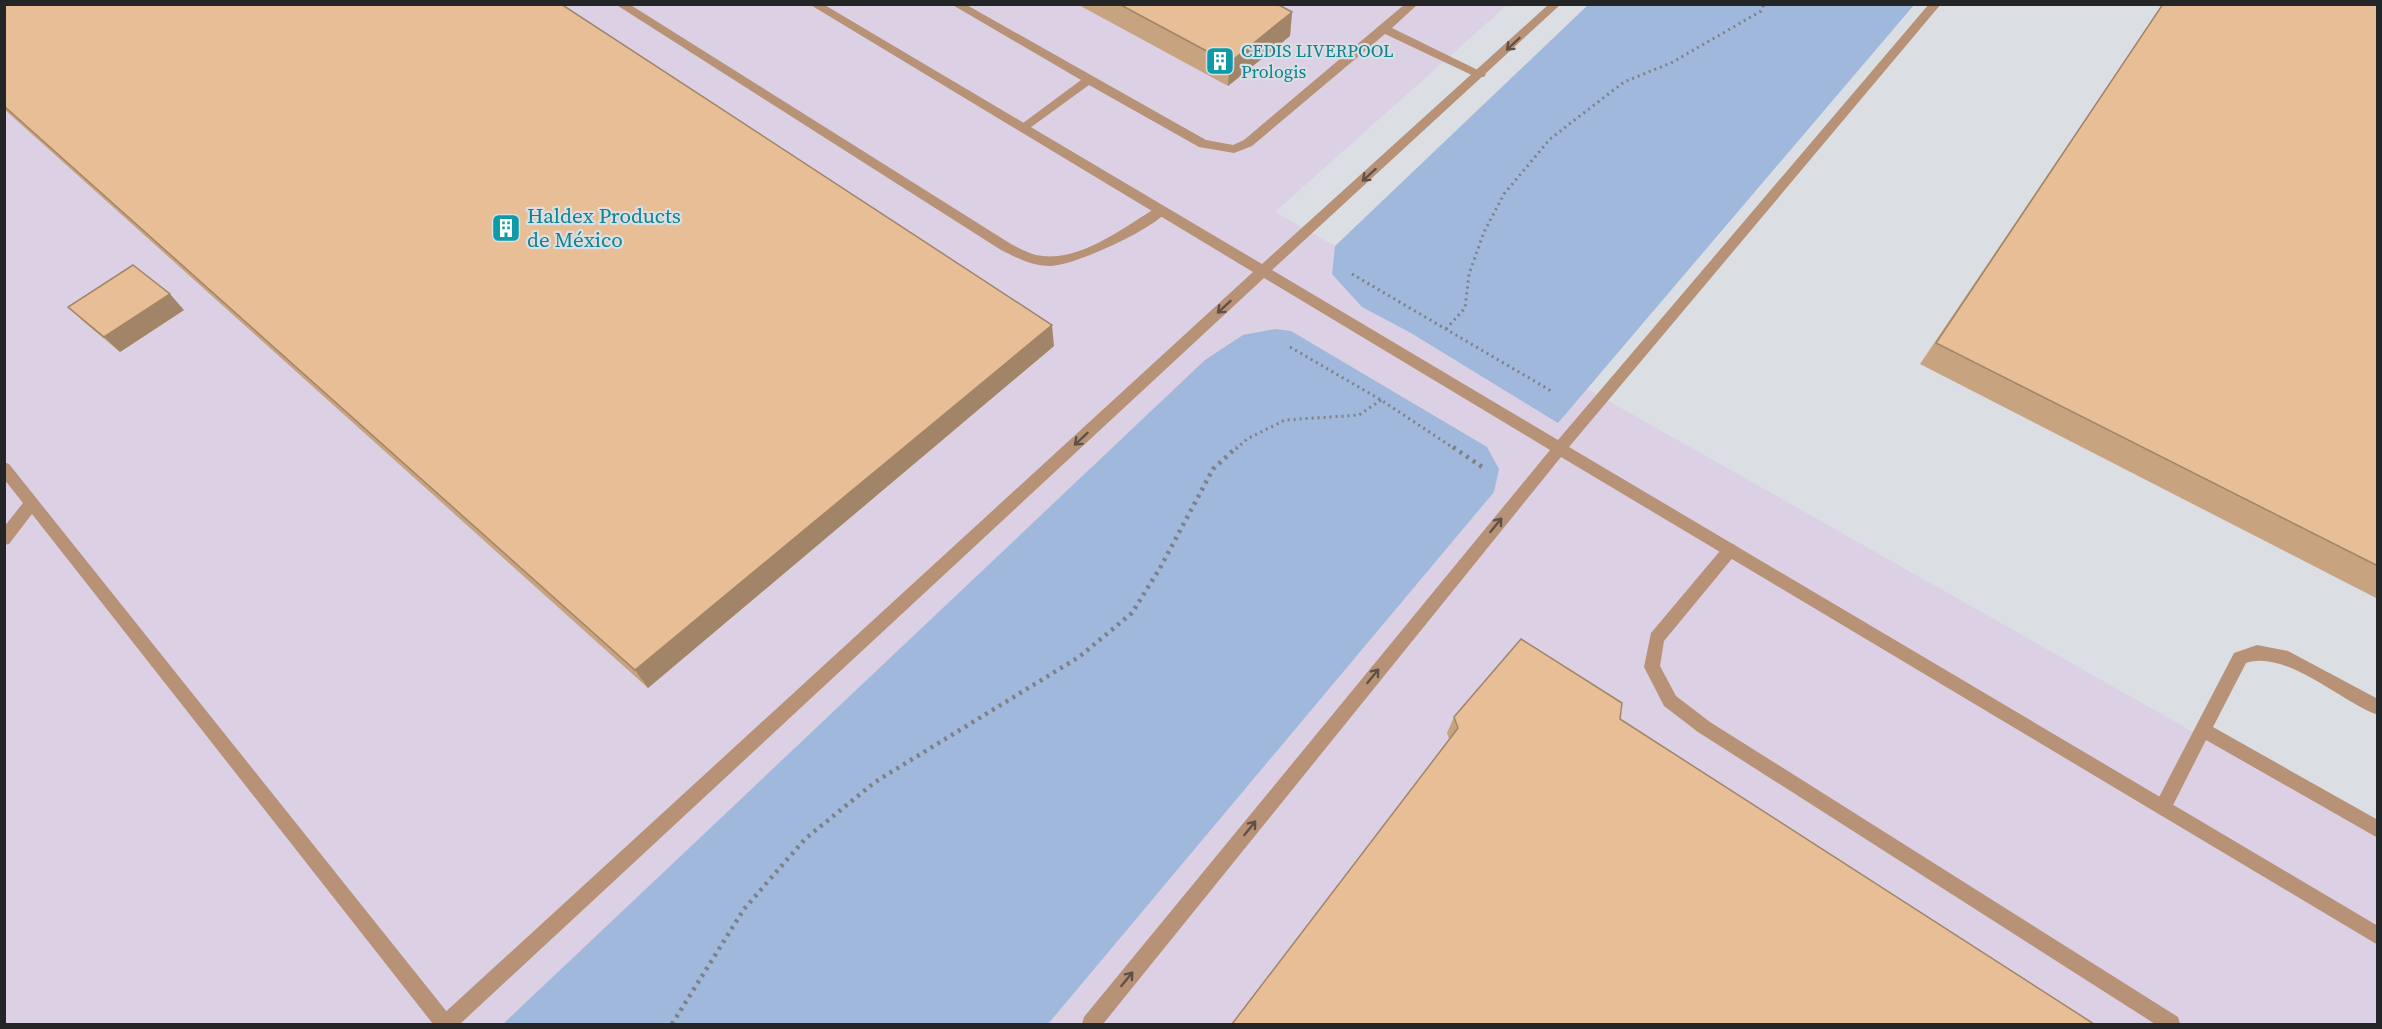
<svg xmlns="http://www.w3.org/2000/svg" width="2382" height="1029" viewBox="0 0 2382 1029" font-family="'Source Serif 4',serif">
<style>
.industrial{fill:#dbd0e4}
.green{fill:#9fb8dc}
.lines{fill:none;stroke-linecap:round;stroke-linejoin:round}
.path-far1{stroke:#7f8185;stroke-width:3;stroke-dasharray:2 4;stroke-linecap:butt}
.path{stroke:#7f8185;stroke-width:4.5;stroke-dasharray:3 5;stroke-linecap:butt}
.lane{fill:#b89277;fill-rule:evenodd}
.street{fill:#b89277;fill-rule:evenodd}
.wall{fill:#c7a380}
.shaded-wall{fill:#a28568}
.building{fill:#e7be95;stroke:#a28568;stroke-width:1.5}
.oneway{stroke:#5f5147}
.labels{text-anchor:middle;stroke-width:4.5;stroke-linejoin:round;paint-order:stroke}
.far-culture-label{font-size:18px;fill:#0d838f;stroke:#dbdfe4;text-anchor:start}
.culture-label{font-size:21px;fill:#0d838f;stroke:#dbdfe4;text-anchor:start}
</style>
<rect width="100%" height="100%" fill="#dbdfe4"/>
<path class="industrial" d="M 5,5 L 1507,5 L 1275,212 L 2377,836 L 2377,1024 L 5,1024 Z"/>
<g class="green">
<path d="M 1589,4 L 1914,5 L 1558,423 L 1411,333 L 1362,307 L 1332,274 L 1335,246 Z"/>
<path d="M 1275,329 L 1291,331 L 1487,447 L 1499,469 L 1494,492 L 1048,1024 L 503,1024 L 1205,360 L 1243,335 Z"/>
</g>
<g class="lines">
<g class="path-far1">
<path d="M 1352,274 L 1553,392"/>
<path d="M 1446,329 L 1465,308 L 1469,274 L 1484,232 L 1504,194 L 1550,139 L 1624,82 L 1673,62 L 1761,11 L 1764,4"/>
<path d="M 1290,347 L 1381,400 L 1455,449"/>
<path d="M 1236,449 L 1247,439 L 1285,420 L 1359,415 L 1381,400"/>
</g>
<g class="path">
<path d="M 1453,447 L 1485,469"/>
<path d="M 672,1024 L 744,909 L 805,839 L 875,782 L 1079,657 L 1132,613 L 1160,568 L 1213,469 L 1237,447"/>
</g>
<g class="lane">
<path d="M 615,4 L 629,4 L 1011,244 C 1019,248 1027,253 1036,255 C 1079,264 1122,228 1156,208 L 1166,208 L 1167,211 C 1154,229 1074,266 1050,266 C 1032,266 1017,258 1001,250 Z"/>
<path d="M 951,4 L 965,4 L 1206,140 L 1233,145 L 1244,140 L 1405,4 L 1418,4 L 1392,28 L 1486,74 L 1484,77 L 1476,77 L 1385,34 L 1252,146 L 1234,153 L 1199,147 L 1089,85 L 1023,133 L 1017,129 L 1019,126 L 1081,80 Z"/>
<path d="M 4,462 L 9,464 L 37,499 L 451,1017 L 453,1024 L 433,1024 L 32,514 L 9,544 L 4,545 L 4,527 L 23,503 L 4,479 Z"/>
<path d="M 1730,543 L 1735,545 L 1738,550 L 1735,555 L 1664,641 L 1660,666 L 1676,696 L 1710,722 L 2178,1017 L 2180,1024 L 2155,1024 L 1698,732 L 1664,706 L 1644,667 L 1651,633 L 1725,545 Z"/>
<path d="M 2257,645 L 2288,651 L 2378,699 L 2378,715 C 2340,701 2285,649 2246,663 L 2213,727 L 2378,820 L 2378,838 L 2206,740 L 2169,813 L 2163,815 L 2157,813 L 2154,807 L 2157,801 L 2234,653 Z"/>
</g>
<path class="street" d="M 809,4 L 823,4 L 1262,264 L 1549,4 L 1561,4 L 1272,270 L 1558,440 L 1929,4 L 1941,4 L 1569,447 L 2378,926 L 2378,945 L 1561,457 L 1103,1024 L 1082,1024 L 1084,1017 L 1550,450 L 1264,278 L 460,1024 L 438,1024 L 440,1017 L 1253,272 Z"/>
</g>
<g class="wall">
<path d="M 4,4 L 1054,346 L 648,688 L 4,109 Z"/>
<path d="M 1077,4 L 1277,4 L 1292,12 L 1290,36 L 1228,86 Z"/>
<path d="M 2163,4 L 2378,4 L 2378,599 L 1920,364 Z"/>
<path d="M 68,307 L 184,310 L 120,352 L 84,322 Z"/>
<path d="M 1454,717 L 1620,719 L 1449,739 L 1447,733 Z"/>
</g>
<g class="shaded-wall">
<path d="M 1292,12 L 1290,36 L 1228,86 L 1229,63 Z"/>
<path d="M 170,294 L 184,310 L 120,352 L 104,337 Z"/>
<path d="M 1052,325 L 1054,346 L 648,688 L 635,670 Z"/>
</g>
<g class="building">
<path d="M 4,4 L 561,4 L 1052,325 L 635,670 L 4,106 Z"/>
<path d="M 1119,4 L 1277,4 L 1292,12 L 1229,63 Z"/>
<path d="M 2163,4 L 2378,4 L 2378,566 L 1936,343 Z"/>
<path d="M 133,265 L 170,294 L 104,337 L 68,307 Z"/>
<path d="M 1521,639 L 1622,703 L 1620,719 L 2094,1024 L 1232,1024 L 1458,728 L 1454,717 Z"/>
</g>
<defs><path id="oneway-shaft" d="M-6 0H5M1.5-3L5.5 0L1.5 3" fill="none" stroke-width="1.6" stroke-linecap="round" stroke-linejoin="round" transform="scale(1.5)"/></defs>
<g class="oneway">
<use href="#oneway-shaft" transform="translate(1513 44) rotate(137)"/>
<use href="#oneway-shaft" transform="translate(1369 175) rotate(138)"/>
<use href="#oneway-shaft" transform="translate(1224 307) rotate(137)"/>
<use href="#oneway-shaft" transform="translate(1081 439) rotate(137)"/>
<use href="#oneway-shaft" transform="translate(1496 525) rotate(-51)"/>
<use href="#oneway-shaft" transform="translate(1373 676) rotate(-51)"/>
<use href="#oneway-shaft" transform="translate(1250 828) rotate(-51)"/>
<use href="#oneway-shaft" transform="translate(1127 979) rotate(-51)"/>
</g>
<defs>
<g id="building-square" transform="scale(1.5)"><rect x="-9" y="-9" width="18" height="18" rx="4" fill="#0f9aa8" stroke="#dbdfe4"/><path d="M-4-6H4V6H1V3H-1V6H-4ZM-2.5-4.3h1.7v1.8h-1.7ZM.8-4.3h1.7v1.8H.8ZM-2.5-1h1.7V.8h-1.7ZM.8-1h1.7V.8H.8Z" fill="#fff"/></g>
</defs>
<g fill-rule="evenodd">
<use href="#building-square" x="1220" y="61"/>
<use href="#building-square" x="506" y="228"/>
</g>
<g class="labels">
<g class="far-culture-label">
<text x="1241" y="57">CEDIS LIVERPOOL<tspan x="1241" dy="21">Prologis</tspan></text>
</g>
<g class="culture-label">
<text x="527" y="223">Haldex Products<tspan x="527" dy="24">de México</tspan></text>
</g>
</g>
<rect width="2382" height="1029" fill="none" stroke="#242527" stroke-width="12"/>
</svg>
